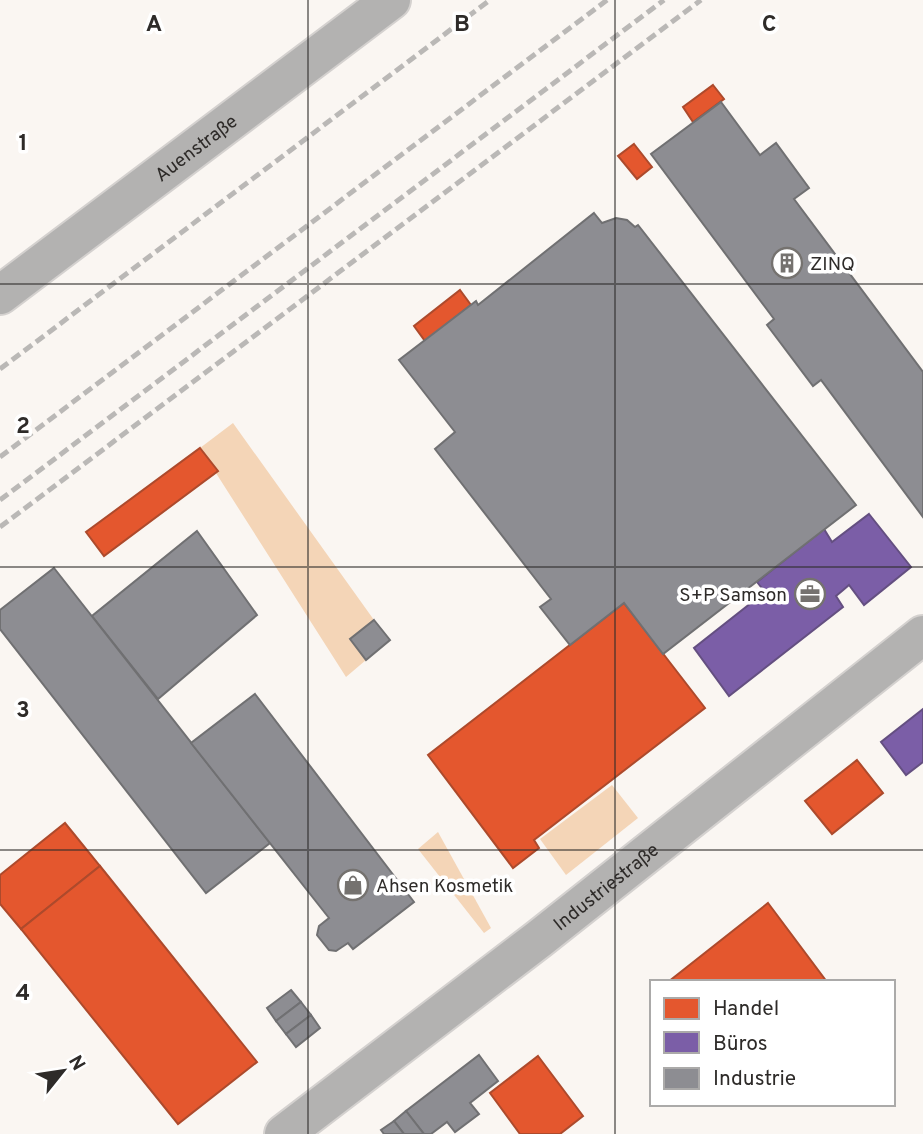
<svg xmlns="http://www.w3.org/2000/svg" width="923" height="1134" viewBox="0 0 923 1134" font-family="Overpass,sans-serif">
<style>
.green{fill:#f4d5b7}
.shops{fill:#e4572e;stroke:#ad4a2c;stroke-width:2}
.offices{fill:#7b5ea7;stroke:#644f81;stroke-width:2}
.industry{fill:#8d8d92;stroke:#707072;stroke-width:2}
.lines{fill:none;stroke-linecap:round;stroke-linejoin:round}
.minor-casing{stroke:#d4d1cf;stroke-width:42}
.minor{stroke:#b3b2b1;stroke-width:38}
.rail{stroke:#bab8b6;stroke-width:5;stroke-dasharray:10 5;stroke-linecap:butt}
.grid{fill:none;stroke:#2e2b29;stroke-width:2;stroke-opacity:0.55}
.labels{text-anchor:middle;stroke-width:7;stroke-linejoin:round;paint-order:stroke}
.street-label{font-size:19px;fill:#2e2b29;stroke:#fff}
.poi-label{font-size:19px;fill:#2e2b29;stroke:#fff;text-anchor:start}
.grid-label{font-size:23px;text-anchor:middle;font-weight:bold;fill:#2e2b29;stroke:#fff;stroke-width:7;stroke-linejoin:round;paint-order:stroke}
</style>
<rect width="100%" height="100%" fill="#faf6f2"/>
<g class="green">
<path d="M 233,423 L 374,620 L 350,639 L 366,660 L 346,677 L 200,448 Z"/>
<path d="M 612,785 L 638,818 L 566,875 L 540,839 Z"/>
<path d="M 438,832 L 491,928 L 484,933 L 418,849 Z"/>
</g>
<g class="shops">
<path d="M 713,85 L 724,99 L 693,122 L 683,107 Z"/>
<path d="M 634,144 L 652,167 L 637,179 L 618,156 Z"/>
<path d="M 460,290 L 471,305 L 425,341 L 414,326 Z"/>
<path d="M 200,448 L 218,471 L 104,556 L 86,532 Z"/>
<path d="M 624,603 L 705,708 L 534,840 L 539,848 L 513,868 L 428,755 Z"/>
<path d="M 857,760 L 883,793 L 832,834 L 805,801 Z"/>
<path d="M 65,823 L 100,866 L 21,929 L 0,904 L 0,875 Z"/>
<path d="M 100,866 L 257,1062 L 178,1124 L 21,929 Z"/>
<path d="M 768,903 L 827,982 L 668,982 Z"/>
<path d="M 538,1056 L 583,1116 L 560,1134 L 520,1134 L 490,1093 Z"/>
</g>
<g class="offices">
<path d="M 869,514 L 911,567 L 864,605 L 849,585 L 842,591 L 836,596 L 843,607 L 729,696 L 694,648 L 765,592 L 757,582 L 824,529 L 832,542 Z"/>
<path d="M 923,709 L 923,762 L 906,775 L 881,742 Z"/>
</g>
<g class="industry">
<path d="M 721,102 L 760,155 L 776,143 L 809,188 L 794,199 L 923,372 L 923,517 L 821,380 L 813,386 L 767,325 L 774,319 L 651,154 Z"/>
<path d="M 594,213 L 602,223 L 616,218 L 627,220 L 635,227 L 638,225 L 856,505 L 663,654 L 624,603 L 570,645 L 540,607 L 551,599 L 435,449 L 455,432 L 399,360 L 476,301 L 478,305 Z"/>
<path d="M 197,531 L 257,615 L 158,699 L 92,616 Z"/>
<path d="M 54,568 L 270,843 L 206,893 L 0,629 L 0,610 Z"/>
<path d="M 374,620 L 390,640 L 366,660 L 350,639 Z"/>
<path d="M 255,694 L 414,902 L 353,949 L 348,943 L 336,951 L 329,950 L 317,935 L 319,926 L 329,918 L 191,743 Z"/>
<path d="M 291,990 L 301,1002 L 276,1021 L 267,1008 Z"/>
<path d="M 301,1002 L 311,1015 L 286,1034 L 276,1021 Z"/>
<path d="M 311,1015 L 320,1028 L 296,1047 L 286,1034 Z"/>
<path d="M 479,1055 L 498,1081 L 470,1103 L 479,1114 L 455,1132 L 447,1122 L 431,1134 L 424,1134 L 406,1111 Z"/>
<path d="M 406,1111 L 424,1134 L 404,1134 L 394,1121 Z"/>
<path d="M 394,1121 L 404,1134 L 384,1134 L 381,1130 Z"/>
</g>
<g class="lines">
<g class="minor-casing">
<g id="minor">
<path id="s1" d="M 0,295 L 391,0"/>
<path id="s2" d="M 284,1134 L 539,939 L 923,635"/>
</g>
</g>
<use href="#minor" class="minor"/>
<g class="rail">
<path d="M 0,369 L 490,0"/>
<path d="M 0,457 L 607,0"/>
<path d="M 0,500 L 664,0"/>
<path d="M 0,527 L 701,0"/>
</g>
</g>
<path class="grid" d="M 308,0 L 308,1134M 615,0 L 615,1134M 0,284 L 923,284M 0,567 L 923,567M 0,850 L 923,850"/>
<defs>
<g id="building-ring" transform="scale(1.575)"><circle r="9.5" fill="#fff" stroke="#75726f" stroke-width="1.5"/><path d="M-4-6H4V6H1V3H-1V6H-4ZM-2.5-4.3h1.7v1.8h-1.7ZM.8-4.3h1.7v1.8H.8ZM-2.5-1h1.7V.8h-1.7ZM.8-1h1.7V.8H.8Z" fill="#75726f"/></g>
<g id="office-ring" transform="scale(1.575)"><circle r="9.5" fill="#fff" stroke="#75726f" stroke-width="1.5"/><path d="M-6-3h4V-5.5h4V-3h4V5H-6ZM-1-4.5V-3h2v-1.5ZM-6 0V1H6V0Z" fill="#75726f"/></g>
<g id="shop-ring" transform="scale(1.575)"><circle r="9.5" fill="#fff" stroke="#75726f" stroke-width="1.5"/><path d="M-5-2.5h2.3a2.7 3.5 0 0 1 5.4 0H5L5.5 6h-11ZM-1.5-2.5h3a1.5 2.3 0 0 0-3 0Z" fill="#75726f"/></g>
</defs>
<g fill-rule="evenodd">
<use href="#building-ring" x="787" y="263"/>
<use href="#office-ring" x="810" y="594"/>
<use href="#shop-ring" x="353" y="885"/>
</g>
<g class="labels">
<g class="street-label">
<text dy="7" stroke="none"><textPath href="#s1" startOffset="245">Auenstraße</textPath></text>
<text dy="7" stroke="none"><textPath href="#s2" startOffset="406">Industriestraße</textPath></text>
</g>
<g class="poi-label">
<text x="810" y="270">ZINQ</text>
<text x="787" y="601" text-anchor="end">S+P Samson</text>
<text x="376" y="892">Ahsen Kosmetik</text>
</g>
</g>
<g class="grid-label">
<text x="154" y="31">A</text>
<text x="462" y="31">B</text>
<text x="769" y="31">C</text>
<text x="23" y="150">1</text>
<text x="23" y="433">2</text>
<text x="23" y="717">3</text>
<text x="23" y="1000">4</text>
</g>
<rect x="650" y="980" width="245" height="126" fill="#ffffff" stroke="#abaaa9" stroke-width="2"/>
<rect x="664" y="998" width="35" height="21" fill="#e4572e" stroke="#abaaa9" stroke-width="2"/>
<text x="713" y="1015" font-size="21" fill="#2e2b29">Handel</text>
<rect x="664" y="1032" width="35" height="21" fill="#7b5ea7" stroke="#abaaa9" stroke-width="2"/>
<text x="713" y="1050" font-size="21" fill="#2e2b29">Büros</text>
<rect x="664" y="1068" width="35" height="21" fill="#8d8d92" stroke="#abaaa9" stroke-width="2"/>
<text x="713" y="1085" font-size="21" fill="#2e2b29">Industrie</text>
<g transform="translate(63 1071) rotate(60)" stroke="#ffffff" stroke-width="5" paint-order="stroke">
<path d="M0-5L12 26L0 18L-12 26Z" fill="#2e2b29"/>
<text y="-10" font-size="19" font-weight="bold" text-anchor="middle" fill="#2e2b29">N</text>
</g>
</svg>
